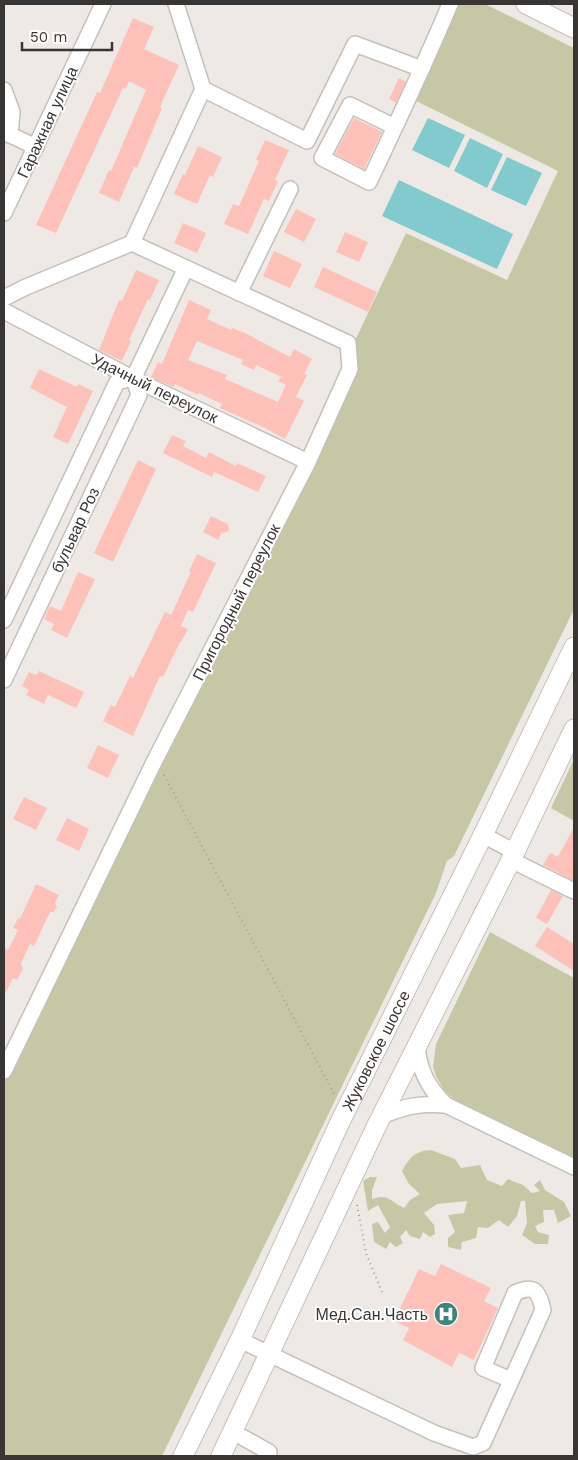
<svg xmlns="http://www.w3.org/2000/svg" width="578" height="1460" viewBox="0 0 578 1460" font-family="'Work Sans',sans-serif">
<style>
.green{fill:#c6c8a5}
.water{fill:#82cacd}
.building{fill:#fec1b9;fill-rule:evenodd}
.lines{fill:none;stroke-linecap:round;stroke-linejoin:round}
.minor-casing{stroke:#c4c0ba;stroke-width:18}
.major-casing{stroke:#c4c0ba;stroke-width:21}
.path{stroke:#a29e9a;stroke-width:2;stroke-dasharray:1 4;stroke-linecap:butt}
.minor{stroke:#fff;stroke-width:15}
.major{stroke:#fff;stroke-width:19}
.labels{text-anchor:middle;stroke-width:4;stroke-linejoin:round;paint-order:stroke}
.street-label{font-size:16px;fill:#383634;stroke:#fff}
.poi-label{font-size:16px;fill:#383634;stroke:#fff;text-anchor:end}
</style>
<rect width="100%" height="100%" fill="#eee9e4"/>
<g class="green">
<path d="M 458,4 L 485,4 L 574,48 L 574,609 L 454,856 L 447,861 L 436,893 L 162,1456 L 4,1456 L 4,1080 L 301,477 L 353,345 L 406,233 L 507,280 L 558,171 L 412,99 Z"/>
<path d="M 574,759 L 574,821 L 551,808 Z"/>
<path d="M 490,932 L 574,978 L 574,1159 L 462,1105 L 445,1092 L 436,1076 L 433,1067 L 436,1044 Z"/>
<path d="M 431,1150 L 455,1159 L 461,1168 L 480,1165 L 487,1180 L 502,1186 L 508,1179 L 523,1185 L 532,1193 L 540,1191 L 534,1185 L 540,1180 L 545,1190 L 564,1202 L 571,1216 L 558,1223 L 554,1210 L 543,1210 L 544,1222 L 535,1226 L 538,1232 L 549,1235 L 548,1244 L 535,1244 L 522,1235 L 527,1223 L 525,1201 L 521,1201 L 517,1216 L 508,1227 L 499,1220 L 488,1228 L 478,1227 L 476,1238 L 462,1242 L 461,1250 L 448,1247 L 448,1238 L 455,1232 L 448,1215 L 464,1213 L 467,1201 L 437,1204 L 424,1213 L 434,1225 L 435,1234 L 430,1237 L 423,1232 L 420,1239 L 410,1236 L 406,1230 L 400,1237 L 403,1243 L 396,1247 L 390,1242 L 386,1249 L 374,1242 L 372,1224 L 378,1222 L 385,1233 L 390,1227 L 378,1205 L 368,1211 L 363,1181 L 370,1177 L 377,1177 L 372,1190 L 372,1199 C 388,1193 390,1201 404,1208 L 410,1200 L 420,1194 L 409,1184 L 402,1171 C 410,1157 415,1151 431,1150 Z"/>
</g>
<g class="water">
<path d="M 428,118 L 465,135 L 449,168 L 412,150 Z"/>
<path d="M 470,138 L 503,154 L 487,188 L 454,171 Z"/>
<path d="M 507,157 L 542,173 L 526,206 L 491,190 Z"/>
<path d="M 399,180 L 513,234 L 497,269 L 382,216 Z"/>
</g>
<g class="building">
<path d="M 133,18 L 154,27 L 144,49 L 179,65 L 160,107 L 162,108 L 137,168 L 134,167 L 119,202 L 99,193 L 109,170 L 111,171 L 146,90 L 129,81 L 126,89 L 123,88 L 56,233 L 36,225 L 97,92 L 100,93 Z"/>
<path d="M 399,78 L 406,82 L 396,103 L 389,99 Z"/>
<path d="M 354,118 L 382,132 L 364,169 L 335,154 Z"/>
<path d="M 265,140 L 289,150 L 275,180 L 278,181 L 269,201 L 264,199 L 248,234 L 224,224 L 233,204 L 239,206 L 259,161 L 256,160 Z"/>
<path d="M 198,146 L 222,157 L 213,177 L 210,175 L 197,204 L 174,194 L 183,174 L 185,175 Z"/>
<path d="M 296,209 L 316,219 L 304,242 L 284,232 Z"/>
<path d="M 183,223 L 206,233 L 197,253 L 174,243 Z"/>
<path d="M 345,232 L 368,242 L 359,262 L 336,252 Z"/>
<path d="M 274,251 L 302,264 L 290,288 L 263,276 Z"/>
<path d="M 323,267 L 377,292 L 368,312 L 314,287 Z"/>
<path d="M 136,270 L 159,280 L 150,300 L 148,299 L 129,340 L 131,341 L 122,361 L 99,350 L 119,300 L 122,301 Z"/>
<path d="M 189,300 L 211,310 L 207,319 L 231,330 L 232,328 L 245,333 L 290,357 L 294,349 L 312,359 L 304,374 L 307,375 L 296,397 L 304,401 L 285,439 L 265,428 L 220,408 L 222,404 L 199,393 L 198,395 L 175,384 L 173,387 L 151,377 L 158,362 L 162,364 ZM 197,341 L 243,360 L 241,364 L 254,370 L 256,365 L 281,377 L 278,381 L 286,385 L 278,402 L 225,379 L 227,375 L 188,360 Z"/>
<path d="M 39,369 L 77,387 L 78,384 L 93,391 L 68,444 L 53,437 L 67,407 L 30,388 Z"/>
<path d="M 172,435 L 186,441 L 183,446 L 206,458 L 209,452 L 236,466 L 237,463 L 266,476 L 258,492 L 214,472 L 212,477 L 163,453 Z"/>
<path d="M 138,460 L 156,469 L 113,562 L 94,553 Z"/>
<path d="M 211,516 L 228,524 L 229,531 L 223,533 L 222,532 L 218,540 L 203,532 Z"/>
<path d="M 197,554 L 216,563 L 193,612 L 188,610 L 181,626 L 188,629 L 181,642 L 180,642 L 163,677 L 160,676 L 133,736 L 103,721 L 111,705 L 115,707 L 130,676 L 133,678 L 165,612 L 171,615 L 191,572 L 189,571 Z"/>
<path d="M 78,572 L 95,579 L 67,638 L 51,630 L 54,624 L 44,619 L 50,606 L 61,611 Z"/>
<path d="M 39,671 L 84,692 L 76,708 L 48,695 L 44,704 L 26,695 L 29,690 L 22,686 L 29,672 L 36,675 Z"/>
<path d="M 98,745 L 119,755 L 108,778 L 87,768 Z"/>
<path d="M 24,797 L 47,808 L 36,830 L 13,819 Z"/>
<path d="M 67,818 L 89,829 L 79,851 L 56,840 Z"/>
<path d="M 574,827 L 574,881 L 543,865 L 550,853 L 558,857 Z"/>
<path d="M 36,884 L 59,895 L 55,903 L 57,907 L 54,912 L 50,912 L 34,946 L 30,944 L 21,963 L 23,969 L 17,980 L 13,978 L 4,996 L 4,948 L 8,950 L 18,930 L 13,928 L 18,918 L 20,919 Z"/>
<path d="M 551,890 L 563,896 L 547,924 L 536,918 Z"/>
<path d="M 547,927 L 574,944 L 574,971 L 535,946 Z"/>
<path d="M 441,1264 L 491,1288 L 484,1301 L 498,1308 L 474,1360 L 459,1353 L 452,1367 L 403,1340 L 409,1328 L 394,1321 L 419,1269 L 435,1276 Z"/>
</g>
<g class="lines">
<g class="minor-casing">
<g id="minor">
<path d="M 203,89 L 307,141 L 355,44 L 422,69"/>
<path d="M 4,90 L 12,112 L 10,135"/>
<path d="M 395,127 L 350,105 L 322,158 L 369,182 C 397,123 425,64 450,4"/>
<path d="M 4,132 L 36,147"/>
<path d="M 4,213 L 103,4"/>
<path d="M 239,293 L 290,189"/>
<path d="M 4,298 L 26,287 L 132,243 L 203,89 L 176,4"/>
<path d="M 4,311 L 132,378 L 308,462"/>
<path d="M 133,379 L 186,268"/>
<path d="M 4,620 L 117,382 L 132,378"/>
<path d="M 4,680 L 139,395 L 134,379"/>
<path d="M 483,835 L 515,852"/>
<path d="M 511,860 L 574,891"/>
<path d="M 417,1046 C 419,1070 428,1088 446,1105 L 574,1167"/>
<path d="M 4,1071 L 155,760 L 308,462 L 350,369 L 348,343 L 132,243"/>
<path d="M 382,1116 C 405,1106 421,1103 446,1105"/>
<path d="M 240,1340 L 434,1433 L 473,1447 L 483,1443 L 543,1310 C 539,1291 534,1284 515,1293 L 483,1368 L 511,1380"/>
<path d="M 233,1432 L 269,1452 L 267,1456"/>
</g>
</g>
<g class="major-casing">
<g id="major">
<path d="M 526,4 L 574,28"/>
<path id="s1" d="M 183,1456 L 240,1340 L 340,1122 L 483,835 L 574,647"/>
<path d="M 221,1456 L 377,1125 L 511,860 L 574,729"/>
</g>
</g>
<g class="path">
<path d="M 164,775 L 336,1097"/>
<path d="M 357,1205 L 366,1253 L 382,1292"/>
</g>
<use href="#minor" class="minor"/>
<use href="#major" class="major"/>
</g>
<defs>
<g id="hospital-disc" transform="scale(1.25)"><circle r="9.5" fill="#3e847d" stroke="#fff"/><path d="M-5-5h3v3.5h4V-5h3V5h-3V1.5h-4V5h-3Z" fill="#fff"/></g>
</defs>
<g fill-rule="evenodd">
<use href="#hospital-disc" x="446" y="1314"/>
</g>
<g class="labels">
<g class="street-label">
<text transform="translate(47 122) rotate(-65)" y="6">Гаражная улица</text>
<text transform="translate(155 388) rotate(26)" y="6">Удачный переулок</text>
<text transform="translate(75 530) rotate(-65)" y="6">бульвар Роз</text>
<text transform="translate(236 602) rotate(-63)" y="6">Пригородный переулок</text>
<text dy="6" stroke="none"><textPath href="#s1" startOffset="449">Жуковское шоссе</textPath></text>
</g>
<g class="poi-label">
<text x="428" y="1320">Мед.Сан.Часть</text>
</g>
</g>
<rect width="578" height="1460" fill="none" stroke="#383634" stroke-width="10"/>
<path d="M22 42v8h90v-8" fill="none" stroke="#383634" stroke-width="2.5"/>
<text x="30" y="42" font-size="15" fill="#383634" stroke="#ffffff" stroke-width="4" paint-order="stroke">50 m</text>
</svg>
